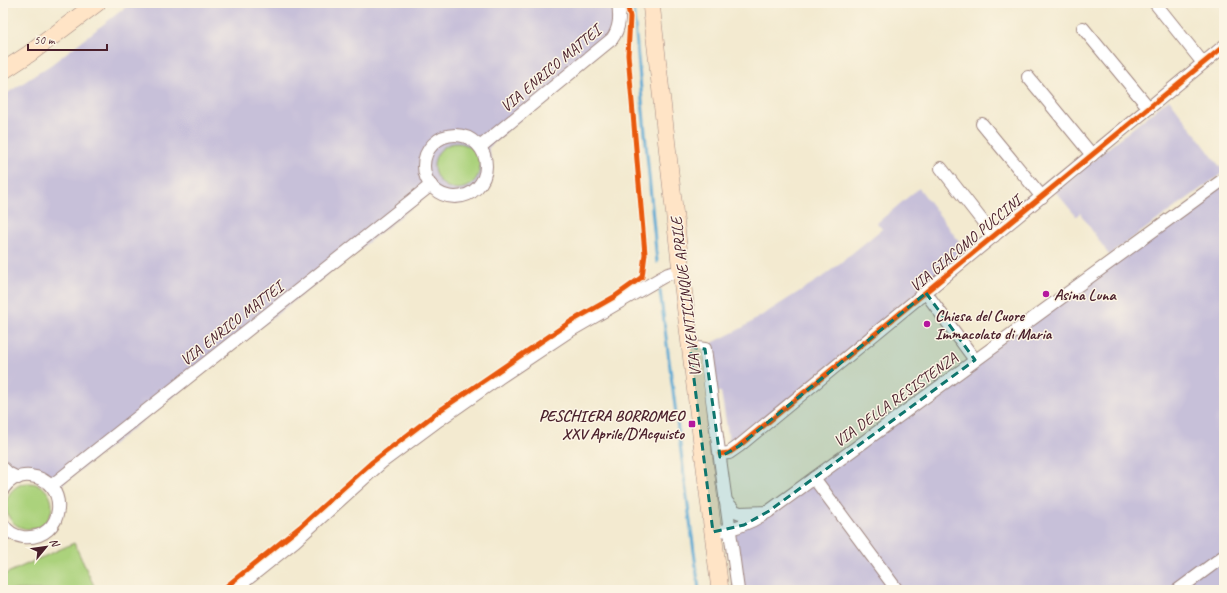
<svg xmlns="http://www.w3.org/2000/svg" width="1227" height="593" viewBox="0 0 1227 593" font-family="Caveat,sans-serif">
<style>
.industrial{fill:#c7c0d9}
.green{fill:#abd27c;stroke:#7a7854}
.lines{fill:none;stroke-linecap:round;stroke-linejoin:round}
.stream{stroke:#59a8d3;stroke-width:3}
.minor-casing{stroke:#9e847e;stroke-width:14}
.secondary-casing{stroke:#9e847e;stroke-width:18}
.minor{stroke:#fff;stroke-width:12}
.secondary{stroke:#ffe4c6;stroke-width:17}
.cycleway-casing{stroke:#fcf5e5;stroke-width:8}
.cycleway{stroke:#e8590c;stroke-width:5}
.marked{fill:#0f766e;fill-opacity:0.2;stroke:#0f766e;stroke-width:3;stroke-dasharray:8 5;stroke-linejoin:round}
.poi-dot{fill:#b5179e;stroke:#fcf5e5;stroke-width:1.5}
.labels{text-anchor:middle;stroke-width:3;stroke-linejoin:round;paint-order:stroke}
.street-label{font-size:16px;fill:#4a1f2b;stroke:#fcf5e5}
.poi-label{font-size:16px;font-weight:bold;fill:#4a1f2b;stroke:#fcf5e5;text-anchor:start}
</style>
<rect width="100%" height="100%" fill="#fcf5e5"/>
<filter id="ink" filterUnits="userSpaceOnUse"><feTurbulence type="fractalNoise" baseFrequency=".025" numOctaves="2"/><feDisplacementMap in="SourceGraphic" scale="8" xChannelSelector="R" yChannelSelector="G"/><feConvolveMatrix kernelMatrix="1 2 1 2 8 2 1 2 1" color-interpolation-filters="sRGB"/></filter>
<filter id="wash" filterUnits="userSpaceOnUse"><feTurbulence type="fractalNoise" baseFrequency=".012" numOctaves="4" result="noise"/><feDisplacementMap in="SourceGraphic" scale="16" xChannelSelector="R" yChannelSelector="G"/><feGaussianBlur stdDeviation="0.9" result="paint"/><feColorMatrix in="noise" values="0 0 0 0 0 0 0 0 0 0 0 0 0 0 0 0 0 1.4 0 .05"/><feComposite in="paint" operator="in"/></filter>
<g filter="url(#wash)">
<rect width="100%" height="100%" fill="#f3ead0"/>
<g class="industrial">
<path d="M 131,3 L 622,3 L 621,30 L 488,148 L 491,158 L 492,172 L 490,183 L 483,193 L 472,200 L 462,204 L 451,204 L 429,194 L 59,487 L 47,474 L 36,471 L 19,472 L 8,466 L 3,460 L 3,96 L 52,64 Z"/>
<path d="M 1169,99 L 1224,172 L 1109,255 L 1080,213 L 1076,216 L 1055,191 Z"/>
<path d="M 1224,182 L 1224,590 L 738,590 L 731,529 L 735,511 L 769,511 Z"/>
<path d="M 919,188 L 967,252 L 738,442 L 729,440 L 721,392 L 716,392 L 712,343 L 742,328 L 824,276 L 882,229 L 877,223 Z"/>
</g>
<g class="green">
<circle cx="457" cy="166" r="23"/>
<circle cx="29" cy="506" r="23"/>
<path d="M 74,543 L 96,590 L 3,590 L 3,575 Z"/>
</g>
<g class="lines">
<g class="stream">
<path d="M 633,3 L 657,262"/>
<path d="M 660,291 L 699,590"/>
</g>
</g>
</g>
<g filter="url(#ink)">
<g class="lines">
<g class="minor-casing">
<g id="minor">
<path d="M 1155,3 L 1203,63"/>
<path d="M 1083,28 L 1149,108"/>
<path d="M 1028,77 L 1092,155"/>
<path d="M 982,124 L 1042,197"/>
<circle cx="455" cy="166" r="31"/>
<path d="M 480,147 L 612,39 C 620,28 620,17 618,3"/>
<path d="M 941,168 L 994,236"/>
<path d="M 926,293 L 975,360"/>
<path d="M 690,347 L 705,349 L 738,590"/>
<path d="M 720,454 L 729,453 L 739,446 L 1224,46"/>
<path d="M 3,468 L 8,473 L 18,478"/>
<path d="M 814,478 L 897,590"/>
<path d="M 51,486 L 431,185"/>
<path d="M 3,489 C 9,480 19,475 30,476 C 71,480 66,541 23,537 C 15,536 7,531 3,524"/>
<path d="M 725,500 L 735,511 L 740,513 L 768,512"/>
<path d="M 713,532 C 734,530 751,523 769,511 L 1224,179"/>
<path d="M 234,590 L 295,541 L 381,463 L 439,420 L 499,378 L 568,332 L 668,274 L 681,271"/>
<path d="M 1178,590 L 1224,556"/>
</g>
</g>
<g class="secondary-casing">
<g id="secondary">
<path d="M 651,3 L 681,271 L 720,590"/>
<path d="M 3,71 L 29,54 L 97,3"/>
</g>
</g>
<use href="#minor" class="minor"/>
<use href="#secondary" class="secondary"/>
<g class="cycleway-casing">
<g id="cycleway">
<path d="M 720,454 L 729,453 L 739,446 L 1224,46"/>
<path d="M 222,590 L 300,527 L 371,463 L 439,411 L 570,322 L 614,297 L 642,277 L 645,254 L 628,55 L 630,17 L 627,3"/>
</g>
</g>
<use href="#cycleway" class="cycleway"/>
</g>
</g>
<path class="marked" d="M 926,293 L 975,360 L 769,511 L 744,525 L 713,532 L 690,347 L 705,349 L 720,457 L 739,446 Z"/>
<g class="poi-dot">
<circle cx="1046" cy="294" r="4"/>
<circle cx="927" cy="324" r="4"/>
<rect x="688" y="420" width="8" height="8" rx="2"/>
</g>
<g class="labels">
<g class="street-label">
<text transform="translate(550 68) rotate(-40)" y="6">VIA ENRICO MATTEI</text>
<text transform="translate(965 243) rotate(-40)" y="6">VIA GIACOMO PUCCINI</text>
<text transform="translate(685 297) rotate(-97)" y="6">VIA VENTICINQUE APRILE</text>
<text transform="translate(231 323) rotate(-38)" y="6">VIA ENRICO MATTEI</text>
<text transform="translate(895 399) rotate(-36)" y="6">VIA DELLA RESISTENZA</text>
</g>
<g class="poi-label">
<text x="1054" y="300">Asina Luna</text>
<text x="935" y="321">Chiesa del Cuore<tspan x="935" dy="18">Immacolato di Maria</tspan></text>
<text x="684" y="421" text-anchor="end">PESCHIERA BORROMEO<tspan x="684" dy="18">XXV Aprile/D'Acquisto</tspan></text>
</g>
</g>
<rect width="1227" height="593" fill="none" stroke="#fcf5e5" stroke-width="16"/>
<g transform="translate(46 547) rotate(61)" stroke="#fcf5e5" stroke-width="3" paint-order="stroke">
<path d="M0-3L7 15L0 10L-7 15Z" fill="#4a1f2b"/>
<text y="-6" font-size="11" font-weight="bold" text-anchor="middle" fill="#4a1f2b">N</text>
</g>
<path d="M28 44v6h79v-6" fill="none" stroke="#4a1f2b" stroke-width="2"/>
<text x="34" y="44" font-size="12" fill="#4a1f2b" stroke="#fcf5e5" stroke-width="3" paint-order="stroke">50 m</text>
</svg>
